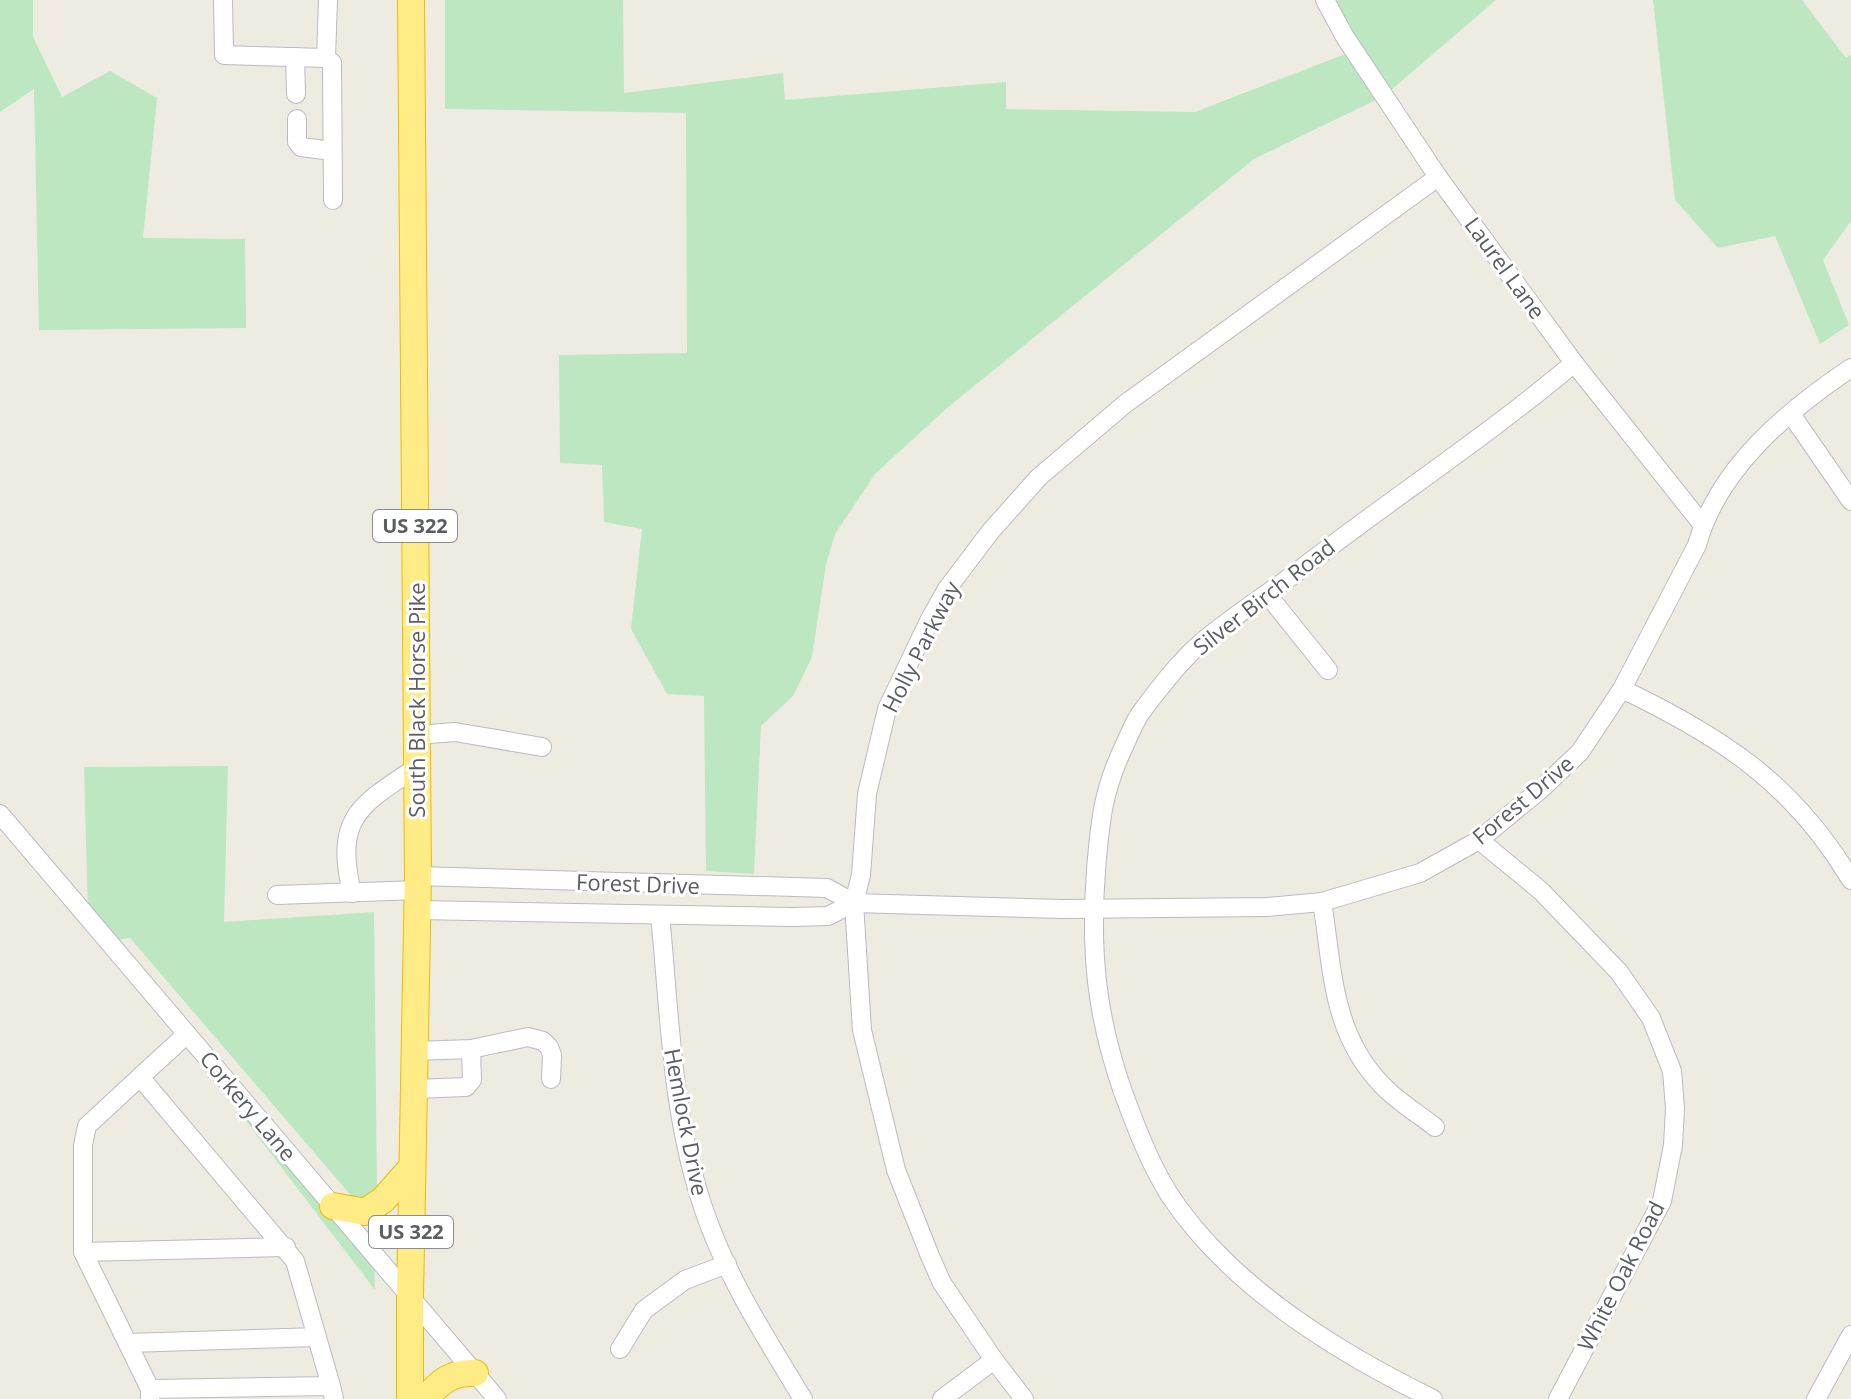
<svg xmlns="http://www.w3.org/2000/svg" width="1851" height="1399" viewBox="0 0 1851 1399" font-family="'Open Sans',sans-serif">
<style>
.green{fill:#bce7c0}
.lines{fill:none;stroke-linecap:round;stroke-linejoin:round}
.minor-casing{stroke:#b9bbc1;stroke-width:20}
.highway-casing{stroke:#efbb00;stroke-width:28}
.minor{stroke:#fff;stroke-width:18}
.highway{stroke:#ffec87;stroke-width:26}
.labels{text-anchor:middle;stroke-width:6;stroke-linejoin:round;paint-order:stroke}
.shield{fill:#fff;stroke:#8c8e92;stroke-width:2}
.shield-label{font-size:20px;font-weight:bold;fill:#5a5d63}
.street-label{font-size:22px;fill:#5a5d63;stroke:#fff}
</style>
<rect width="100%" height="100%" fill="#eeece1"/>
<g class="green">
<path d="M 0,0 L 33,0 L 33,37 L 62,97 L 110,71 L 157,98 L 143,238 L 245,239 L 246,328 L 39,330 L 34,89 L 0,112 Z"/>
<path d="M 445,0 L 623,0 L 624,93 L 783,73 L 785,100 L 1006,82 L 1006,109 L 1195,112 L 1356,50 L 1328,0 L 1496,0 L 1384,96 L 1254,159 L 947,408 L 875,474 L 835,534 L 826,564 L 812,657 L 793,696 L 761,726 L 754,874 L 706,871 L 704,696 L 667,694 L 631,629 L 642,529 L 604,522 L 602,465 L 560,463 L 559,355 L 687,353 L 686,113 L 445,109 Z"/>
<path d="M 1653,0 L 1802,0 L 1846,58 L 1851,55 L 1851,221 L 1823,260 L 1849,325 L 1820,344 L 1775,236 L 1718,248 L 1675,200 Z"/>
<path d="M 228,766 L 224,922 L 374,912 L 377,1190 L 367,1197 L 354,1199 L 130,938 L 111,941 L 374,1247 L 375,1290 L 88,914 L 84,767 Z"/>
</g>
<g class="lines">
<g class="minor-casing">
<g id="minor">
<path d="M 223,0 L 224,55 L 326,58 L 332,63 L 333,200"/>
<path d="M 1325,0 L 1345,37 L 1438,177 L 1574,363 L 1702,524"/>
<path d="M 295,57 L 296,94"/>
<path d="M 326,58 L 328,0"/>
<path d="M 297,119 L 297,142 L 301,147 L 332,151"/>
<path d="M 1791,414 L 1851,501"/>
<path d="M 1267,594 L 1328,670"/>
<path d="M 1622,689 C 1722,737 1793,783 1851,880"/>
<path d="M 417,735 L 455,732 L 542,747"/>
<path d="M 0,814 L 497,1399"/>
<path d="M 1479,840 L 1541,891 L 1619,972 L 1651,1018 L 1672,1071 L 1675,1108 L 1673,1145 L 1662,1201 L 1558,1399"/>
<path d="M 418,876 L 827,888 L 854,903"/>
<path d="M 352,893 C 334,817 360,805 417,767"/>
<path d="M 277,895 L 418,890"/>
<path d="M 1322,902 C 1333,969 1331,1032 1382,1085 C 1397,1101 1417,1113 1435,1127"/>
<path d="M 418,910 L 793,917 L 828,916 L 854,903 L 1063,909 L 1268,907 L 1322,902 L 1420,873 L 1479,840 L 1540,790 L 1580,752 L 1622,689 L 1697,545 C 1718,468 1787,411 1851,368"/>
<path d="M 660,915 C 670,1015 671,1114 704,1210 C 727,1278 766,1338 803,1399"/>
<path d="M 187,1034 L 140,1077 L 295,1261 L 331,1386"/>
<path d="M 415,1051 L 471,1049 L 528,1037 L 543,1041 L 549,1047 L 552,1055 L 551,1079"/>
<path d="M 140,1077 L 87,1126 L 83,1145 L 83,1252 L 150,1389"/>
<path d="M 414,1089 L 466,1087 L 472,1080 L 471,1049"/>
<path d="M 83,1252 L 286,1247"/>
<path d="M 128,1343 L 317,1337"/>
<path d="M 620,1349 L 644,1310 L 685,1280 L 727,1264"/>
<path d="M 150,1399 L 150,1389 L 331,1386 L 334,1399"/>
<path d="M 942,1399 L 994,1360"/>
<path d="M 1024,1399 L 994,1360 L 942,1283 L 930,1256 L 896,1170 L 862,1030 L 854,903 L 861,875 L 867,794 L 887,709 L 930,619 L 947,589 L 990,532 L 1039,477 L 1125,404 L 1438,177"/>
<path d="M 1433,1399 C 1337,1352 1229,1286 1169,1194 C 1149,1162 1136,1127 1123,1092 C 1096,1015 1090,951 1096,870 C 1100,820 1103,789 1126,742 C 1131,731 1135,720 1142,711 C 1160,687 1180,661 1202,642 C 1231,618 1263,597 1293,575 C 1385,503 1484,439 1574,363"/>
<path d="M 1816,1399 L 1851,1335"/>
</g>
</g>
<g class="highway-casing">
<g id="highway">
<path d="M 333,1206 L 365,1212 L 383,1200 L 412,1167"/>
<path d="M 410,1399 L 410,1296 L 418,876 L 411,0"/>
<path d="M 426,1399 C 440,1381 452,1372 475,1373"/>
</g>
</g>
<use href="#minor" class="minor"/>
<use href="#highway" class="highway"/>
</g>
<g class="labels">
<g class="shield">
<rect x="373" y="510" width="84" height="32" rx="6"/>
<rect x="369" y="1216" width="84" height="32" rx="6"/>
</g>
<g class="shield-label">
<text x="415" y="533">US 322</text>
<text x="411" y="1239">US 322</text>
</g>
<g class="street-label">
<text transform="translate(1505 268) rotate(54)" y="8">Laurel Lane</text>
<text transform="translate(1264 597) rotate(-38)" y="8">Silver Birch Road</text>
<text transform="translate(921 647) rotate(-63)" y="8">Holly Parkway</text>
<text transform="translate(417 700) rotate(-90)" y="8">South Black Horse Pike</text>
<text transform="translate(1523 800) rotate(-40)" y="8">Forest Drive</text>
<text transform="translate(638 884) rotate(2)" y="8">Forest Drive</text>
<text transform="translate(248 1106) rotate(50)" y="8">Corkery Lane</text>
<text transform="translate(686 1122) rotate(79)" y="8">Hemlock Drive</text>
<text transform="translate(1621 1276) rotate(-63)" y="8">White Oak Road</text>
</g>
</g>
</svg>
